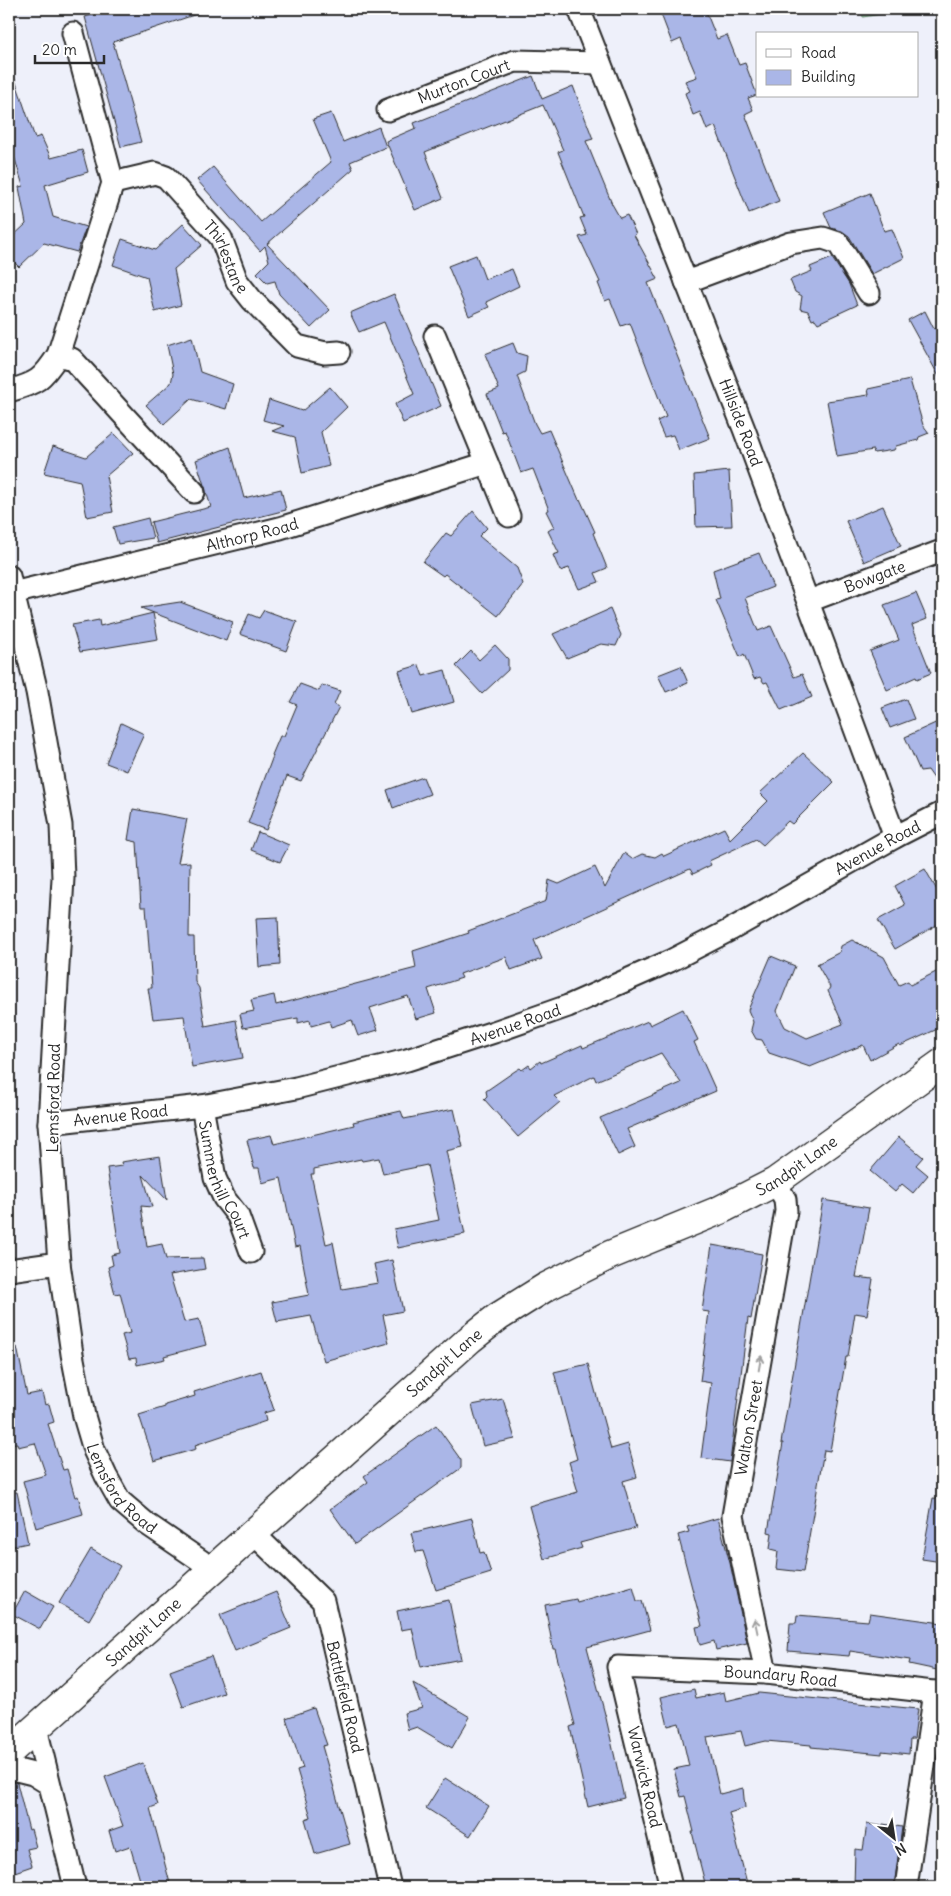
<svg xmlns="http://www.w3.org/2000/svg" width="951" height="1896" viewBox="0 0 951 1896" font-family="Delius,sans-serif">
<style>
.green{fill:#9ee2ad;stroke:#64866c}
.building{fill:#aab6e7;stroke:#2b2b2b}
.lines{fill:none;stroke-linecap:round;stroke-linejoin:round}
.street-casing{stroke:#2b2b2b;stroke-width:25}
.secondary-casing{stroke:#2b2b2b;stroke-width:31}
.street{stroke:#fff;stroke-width:21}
.secondary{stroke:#fff;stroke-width:28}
.oneway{stroke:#a0a0a0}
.labels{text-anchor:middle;stroke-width:4.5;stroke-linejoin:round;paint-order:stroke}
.street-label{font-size:16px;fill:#2b2b2b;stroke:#fff}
</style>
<rect width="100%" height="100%" fill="#eef0fa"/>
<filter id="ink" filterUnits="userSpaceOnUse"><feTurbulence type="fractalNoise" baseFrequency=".02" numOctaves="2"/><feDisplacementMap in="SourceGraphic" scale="10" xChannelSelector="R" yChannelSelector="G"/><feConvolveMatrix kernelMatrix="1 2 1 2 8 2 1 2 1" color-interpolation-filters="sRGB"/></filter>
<g filter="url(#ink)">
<path class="green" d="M 862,9 L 911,9 L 863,17 Z"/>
<g class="building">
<path d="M 112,9 L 202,9 L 203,12 L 113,42 L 141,142 L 121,147 L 85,17 Z"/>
<path d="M 659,9 L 705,9 L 717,39 L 727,35 L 739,65 L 745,63 L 757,95 L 748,98 L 753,110 L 745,114 L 779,201 L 749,213 L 715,126 L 707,130 L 700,112 L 693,115 L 685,93 L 690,91 L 685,81 L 697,77 L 681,39 L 672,43 Z"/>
<path d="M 9,71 L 12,71 L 35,138 L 41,136 L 51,158 L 82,150 L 88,172 L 45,185 L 53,217 L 86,227 L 77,252 L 44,243 L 19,267 L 9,257 L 9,240 L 26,224 L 19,187 L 23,186 L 12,149 L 9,149 Z"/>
<path d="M 533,76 L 542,99 L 573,86 L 593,139 L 586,141 L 612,204 L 620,218 L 627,215 L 636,234 L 634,235 L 658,279 L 648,283 L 710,438 L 679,450 L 673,435 L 664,437 L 657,421 L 666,417 L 630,323 L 621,326 L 610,299 L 605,301 L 598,283 L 600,282 L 579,237 L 587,235 L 580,218 L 584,217 L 558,152 L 563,150 L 543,105 L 425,152 L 443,198 L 415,210 L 386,141 L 416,128 L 414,123 Z"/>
<path d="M 331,113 L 343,142 L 379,127 L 386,147 L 350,162 L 353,169 L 267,244 L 330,310 L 311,328 L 279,294 L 275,281 L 267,283 L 257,273 L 269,261 L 265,246 L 260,251 L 197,180 L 213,167 L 261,222 L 331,162 L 313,119 Z"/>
<path d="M 870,193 L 884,231 L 892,229 L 904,258 L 872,274 L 849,236 L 842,231 L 831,228 L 824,212 Z"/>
<path d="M 183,224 L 202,245 L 174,269 L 181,305 L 155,312 L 147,277 L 113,265 L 122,239 L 155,250 Z"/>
<path d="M 476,255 L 485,279 L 512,269 L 519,286 L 486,302 L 489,307 L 469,316 L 448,266 Z"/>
<path d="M 832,258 L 849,284 L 857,305 L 818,323 L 815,319 L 812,320 L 808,311 L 800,309 L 802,296 L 795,292 L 790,280 L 812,271 L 810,267 Z"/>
<path d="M 394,294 L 441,406 L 403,423 L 395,404 L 414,394 L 384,322 L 359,332 L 350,313 Z"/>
<path d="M 925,311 L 934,329 L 942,325 L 942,382 L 908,320 Z"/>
<path d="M 192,337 L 200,372 L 233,384 L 226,409 L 191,399 L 164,424 L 146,405 L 171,383 L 173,374 L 167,345 Z"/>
<path d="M 513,343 L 517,353 L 527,356 L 525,372 L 517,376 L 535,424 L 540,433 L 549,430 L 579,500 L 580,499 L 595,532 L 593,533 L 607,568 L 595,573 L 599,582 L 579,589 L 569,568 L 560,571 L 553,555 L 559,553 L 548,531 L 554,527 L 546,511 L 549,510 L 533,469 L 521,473 L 505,431 L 502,432 L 487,394 L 499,389 L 485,354 Z"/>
<path d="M 910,380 L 923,425 L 929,433 L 919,437 L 918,440 L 896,446 L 894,450 L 874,453 L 873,450 L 837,456 L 827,401 L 869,395 L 868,389 Z"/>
<path d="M 330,387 L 347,407 L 321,432 L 329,466 L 302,473 L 295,437 L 272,431 L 284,426 L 263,420 L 269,400 L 302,411 Z"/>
<path d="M 114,433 L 133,453 L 106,476 L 113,512 L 87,517 L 80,481 L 44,473 L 53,446 L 86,457 Z"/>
<path d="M 230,447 L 244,498 L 281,489 L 286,510 L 157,543 L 151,522 L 211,507 L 196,460 Z"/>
<path d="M 729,471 L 732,526 L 696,527 L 694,475 Z"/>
<path d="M 883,506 L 901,546 L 864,562 L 846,521 Z"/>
<path d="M 473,511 L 487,528 L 479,536 L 517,568 L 523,584 L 498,616 L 445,574 L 443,576 L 423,562 L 446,533 L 451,536 Z"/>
<path d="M 148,518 L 153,538 L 118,544 L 113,527 Z"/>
<path d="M 759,553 L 773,587 L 745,598 L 758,631 L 771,626 L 794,677 L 802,674 L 812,697 L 781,710 L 767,682 L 764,683 L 760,677 L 754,679 L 744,654 L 740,657 L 716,600 L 720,599 L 713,570 Z"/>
<path d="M 916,593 L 927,619 L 912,625 L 931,673 L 917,679 L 916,677 L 887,690 L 870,651 L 899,640 L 884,605 Z"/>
<path d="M 180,602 L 233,622 L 226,641 L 141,608 Z"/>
<path d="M 610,609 L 621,635 L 616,646 L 601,644 L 567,658 L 553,634 Z"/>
<path d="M 264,610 L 297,622 L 286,651 L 240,634 L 249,614 L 259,618 Z"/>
<path d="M 153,613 L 158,639 L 80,652 L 72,625 L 99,620 L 100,626 Z"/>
<path d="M 495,645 L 508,659 L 508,670 L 482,694 L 456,666 L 471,651 L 479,660 Z"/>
<path d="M 419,665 L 423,676 L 445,670 L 454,702 L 412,714 L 399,671 Z"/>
<path d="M 681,666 L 688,683 L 666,692 L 658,675 Z"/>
<path d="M 300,684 L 319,691 L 322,685 L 340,691 L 334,705 L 339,707 L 301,781 L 287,776 L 266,830 L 248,823 L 273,756 L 272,755 L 280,736 L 284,736 L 297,705 L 290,702 Z"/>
<path d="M 906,699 L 914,719 L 890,728 L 882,708 Z"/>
<path d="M 942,720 L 942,790 L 928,770 L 920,771 L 905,737 Z"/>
<path d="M 121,723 L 144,734 L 127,771 L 106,763 Z"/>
<path d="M 803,753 L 834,782 L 792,824 L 788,821 L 763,845 L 756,839 L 709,861 L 711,865 L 693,874 L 690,869 L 534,940 L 542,959 L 511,970 L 506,957 L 460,974 L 462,978 L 428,989 L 436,1013 L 416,1019 L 408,996 L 370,1008 L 378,1030 L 358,1036 L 352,1020 L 331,1027 L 329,1021 L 311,1026 L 310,1020 L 298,1023 L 298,1018 L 243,1028 L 240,1014 L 254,1011 L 251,1000 L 274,995 L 276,1005 L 416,968 L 413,951 L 469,933 L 468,931 L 546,901 L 549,880 L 559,884 L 595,867 L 605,888 L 624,853 L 632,859 L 642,854 L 655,857 L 662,853 L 664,856 L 724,828 L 730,839 L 768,801 L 760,793 Z"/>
<path d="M 423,777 L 430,794 L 393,808 L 387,790 Z"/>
<path d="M 133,809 L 187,819 L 178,863 L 190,862 L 189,937 L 194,937 L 195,982 L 199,988 L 205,1026 L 236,1020 L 243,1058 L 192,1067 L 184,1016 L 153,1019 L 148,988 L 152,988 L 146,907 L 141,907 L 137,842 L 128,840 Z"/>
<path d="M 258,832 L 289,845 L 280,862 L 251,850 Z"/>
<path d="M 925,869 L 942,899 L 942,922 L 895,949 L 878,920 L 905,905 L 895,886 Z"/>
<path d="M 278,917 L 280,965 L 259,967 L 256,918 Z"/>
<path d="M 852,940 L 884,957 L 899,985 L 908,981 L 910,985 L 942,969 L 942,1027 L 900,1046 L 899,1044 L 870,1060 L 863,1045 L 810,1067 L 769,1053 L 762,1040 L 756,1039 L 751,1030 L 753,1022 L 748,1010 L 771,956 L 795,966 L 777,1011 L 785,1027 L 807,1038 L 843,1024 L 828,991 L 830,987 L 817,964 L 840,952 L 841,946 Z"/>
<path d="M 683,1009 L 698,1040 L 694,1042 L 716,1091 L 627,1129 L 635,1147 L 618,1155 L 600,1118 L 681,1083 L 661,1053 L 596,1081 L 594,1076 L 554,1096 L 560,1102 L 518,1137 L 484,1099 L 487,1096 L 486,1091 L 515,1071 L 520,1068 L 522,1070 L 529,1065 L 531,1068 L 540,1061 L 541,1063 L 582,1045 L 583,1048 L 648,1021 L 650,1025 Z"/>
<path d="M 454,1109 L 463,1147 L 446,1151 L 465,1234 L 398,1248 L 394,1229 L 439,1220 L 427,1165 L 383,1174 L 379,1158 L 362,1161 L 361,1159 L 314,1169 L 314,1174 L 311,1174 L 326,1244 L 333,1242 L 342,1289 L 378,1283 L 374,1264 L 392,1260 L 403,1311 L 383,1315 L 389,1343 L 324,1361 L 311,1316 L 277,1322 L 272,1302 L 309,1295 L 300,1246 L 295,1247 L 281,1178 L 262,1183 L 259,1168 L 254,1168 L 247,1140 L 271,1135 L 274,1144 L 354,1125 L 353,1122 L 401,1111 L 404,1119 Z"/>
<path d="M 899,1137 L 923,1157 L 916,1165 L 928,1175 L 913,1193 L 902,1184 L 895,1192 L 870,1171 Z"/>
<path d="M 160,1156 L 167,1200 L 143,1175 L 152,1207 L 141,1206 L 147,1247 L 162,1244 L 166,1259 L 203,1258 L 205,1269 L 170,1275 L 184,1322 L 199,1319 L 206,1345 L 164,1356 L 165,1359 L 137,1365 L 136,1358 L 129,1359 L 122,1335 L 130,1333 L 120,1293 L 115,1294 L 108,1267 L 113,1265 L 111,1255 L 120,1253 L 107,1168 L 122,1166 L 121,1162 Z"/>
<path d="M 823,1200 L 869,1208 L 856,1277 L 873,1279 L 867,1315 L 855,1313 L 848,1357 L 846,1357 L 830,1451 L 824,1450 L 803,1572 L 776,1569 L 778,1551 L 770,1549 L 772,1533 L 768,1532 L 783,1443 L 781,1443 Z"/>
<path d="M 712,1245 L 762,1254 L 751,1319 L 748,1318 L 730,1462 L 701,1458 L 711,1383 L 700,1381 L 709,1312 L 702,1311 Z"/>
<path d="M 9,1347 L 17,1347 L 27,1395 L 42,1392 L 45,1405 L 49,1404 L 54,1422 L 48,1424 L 63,1470 L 67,1469 L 75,1497 L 78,1496 L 83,1514 L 36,1528 L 23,1481 L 46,1475 L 35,1443 L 18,1447 L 17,1443 L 9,1444 Z"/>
<path d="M 588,1364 L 611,1449 L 628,1444 L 637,1477 L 623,1481 L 636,1528 L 580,1543 L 582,1548 L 544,1559 L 529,1506 L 578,1492 L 569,1462 L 577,1459 L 554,1372 Z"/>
<path d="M 261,1371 L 274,1410 L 264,1413 L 266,1421 L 195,1445 L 196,1449 L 154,1461 L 139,1415 L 165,1407 L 165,1405 L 195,1396 L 194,1392 Z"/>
<path d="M 503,1399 L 515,1439 L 483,1446 L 472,1405 Z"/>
<path d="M 436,1425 L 461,1460 L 461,1468 L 355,1544 L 330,1509 L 368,1482 L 364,1476 Z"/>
<path d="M 17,1492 L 28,1543 L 9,1547 L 9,1493 Z"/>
<path d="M 933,1498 L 942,1499 L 942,1562 L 922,1559 Z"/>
<path d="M 472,1518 L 480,1553 L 484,1552 L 491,1573 L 436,1590 L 423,1551 L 416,1552 L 411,1533 Z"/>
<path d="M 718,1518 L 730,1563 L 747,1643 L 716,1650 L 714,1641 L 700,1645 L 696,1627 L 702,1626 L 678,1535 L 689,1532 L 687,1527 Z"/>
<path d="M 91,1549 L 120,1566 L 89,1620 L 59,1603 Z"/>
<path d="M 633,1586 L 637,1601 L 642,1601 L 650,1630 L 587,1647 L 606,1718 L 624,1798 L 588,1807 L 570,1727 L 575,1725 L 555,1649 L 553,1649 L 545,1605 L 576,1599 L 577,1602 Z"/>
<path d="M 25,1591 L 53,1607 L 40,1629 L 12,1614 Z"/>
<path d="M 276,1592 L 291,1628 L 235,1651 L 220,1615 Z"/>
<path d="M 449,1600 L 461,1659 L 421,1667 L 412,1628 L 401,1630 L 397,1611 Z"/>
<path d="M 870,1613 L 942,1623 L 942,1671 L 909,1664 L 910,1660 L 850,1651 L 849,1656 L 788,1651 L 790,1623 L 796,1623 L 797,1615 L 868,1621 Z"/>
<path d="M 211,1656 L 224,1693 L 183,1707 L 170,1671 Z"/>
<path d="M 413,1683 L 470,1717 L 452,1748 L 417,1727 L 408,1730 L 404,1713 L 422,1708 Z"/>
<path d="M 694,1689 L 696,1698 L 724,1692 L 726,1701 L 759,1693 L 918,1709 L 914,1739 L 910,1739 L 909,1754 L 882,1751 L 882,1754 L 811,1747 L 811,1745 L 766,1741 L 745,1746 L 741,1731 L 707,1737 L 720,1794 L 743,1788 L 745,1808 L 729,1813 L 748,1887 L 706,1887 L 692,1832 L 694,1832 L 685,1796 L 681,1797 L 674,1769 L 689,1766 L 679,1723 L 668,1726 L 661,1697 Z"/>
<path d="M 314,1708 L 327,1745 L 322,1746 L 350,1844 L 315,1854 L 305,1819 L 311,1817 L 297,1770 L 303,1768 L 286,1718 Z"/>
<path d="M 143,1763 L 158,1805 L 150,1808 L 171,1887 L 142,1887 L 130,1846 L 115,1851 L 109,1831 L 123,1826 L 105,1777 Z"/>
<path d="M 445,1778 L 489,1806 L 470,1836 L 426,1808 Z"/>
<path d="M 9,1781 L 17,1783 L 29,1830 L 31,1829 L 36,1847 L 27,1849 L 32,1866 L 9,1874 Z"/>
<path d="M 867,1824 L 882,1826 L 883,1824 L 902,1827 L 894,1887 L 854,1887 L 855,1849 L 863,1850 Z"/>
</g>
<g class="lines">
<g class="street-casing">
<g id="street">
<path id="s1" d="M 579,9 L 744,429 L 895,837"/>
<path id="s2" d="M 388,110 L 515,61 L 600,63"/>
<path id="s3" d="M 113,183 L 155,173 L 166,177 L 221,238 L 237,281 L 252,300 L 297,346 L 325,353 L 339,352"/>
<path d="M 686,282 L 791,243 L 823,238 L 838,243 L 869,293"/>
<path d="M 435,336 L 509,516"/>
<path d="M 58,355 L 72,359 L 194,492"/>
<path d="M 9,391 C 37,383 42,380 58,355 L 113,183 L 73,33"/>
<path id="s4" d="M 9,576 L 37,692 L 61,825 L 63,878 L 49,1123 L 59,1263 L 72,1354 L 84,1416 L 94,1450 L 106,1476 L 120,1501 L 147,1524 L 213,1569"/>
<path id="s5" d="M 13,593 L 280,528 L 487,463"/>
<path id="s6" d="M 809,601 L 939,552"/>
<path id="s7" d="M 202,1106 L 215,1178 L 224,1198 L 238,1216 L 251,1252"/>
<path id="s8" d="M 49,1123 L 202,1106 L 296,1088 L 407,1060 L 494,1032 L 568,1006 L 670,961 L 730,930 L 895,837 L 942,813"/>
<path d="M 9,1270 L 59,1263"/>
<path id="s9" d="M 253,1533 L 323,1601 L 390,1887"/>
<path id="s10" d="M 766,1673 L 733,1516 L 786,1211 L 785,1199 L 775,1182"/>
<path d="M 36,1728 L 75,1887"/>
<path d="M 9,1768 L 33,1774 L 49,1784"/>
<path id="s11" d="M 671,1887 L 618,1667 L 766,1673 L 942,1693"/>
<path d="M 906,1887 L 935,1692"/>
</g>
</g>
<g class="secondary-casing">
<g id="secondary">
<path id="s12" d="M 9,1752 L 470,1339 L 498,1317 L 546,1287 L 610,1255 L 720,1210 L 775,1182 L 942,1063"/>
</g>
</g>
<use href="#street" class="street"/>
<use href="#secondary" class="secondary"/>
</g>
<defs><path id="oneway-shaft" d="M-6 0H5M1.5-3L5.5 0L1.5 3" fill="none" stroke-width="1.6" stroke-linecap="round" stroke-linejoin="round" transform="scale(1.25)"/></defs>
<g class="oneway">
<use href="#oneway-shaft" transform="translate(760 1363) rotate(-80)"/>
<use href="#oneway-shaft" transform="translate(756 1626) rotate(-102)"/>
</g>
</g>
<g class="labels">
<g class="street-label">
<text dy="6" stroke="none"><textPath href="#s2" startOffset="81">Murton Court</textPath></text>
<text dy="6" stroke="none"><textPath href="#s3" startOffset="156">Thirlestane</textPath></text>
<text dy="6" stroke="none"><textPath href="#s1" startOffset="444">Hillside Road</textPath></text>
<text dy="6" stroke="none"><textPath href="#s5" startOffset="246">Althorp Road</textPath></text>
<text dy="6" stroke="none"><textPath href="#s6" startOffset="70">Bowgate</textPath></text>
<text dy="6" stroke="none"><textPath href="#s8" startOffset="882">Avenue Road</textPath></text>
<text dy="6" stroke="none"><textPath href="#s8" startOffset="478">Avenue Road</textPath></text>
<text transform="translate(53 1098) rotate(-89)" y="6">Lemsford Road</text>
<text dy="6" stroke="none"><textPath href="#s8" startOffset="72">Avenue Road</textPath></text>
<text dy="6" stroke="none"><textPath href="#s12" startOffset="990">Sandpit Lane</textPath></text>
<text dy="6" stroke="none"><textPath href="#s7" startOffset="78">Summerhill Court</textPath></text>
<text dy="6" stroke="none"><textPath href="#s12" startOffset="584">Sandpit Lane</textPath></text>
<text dy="6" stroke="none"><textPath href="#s10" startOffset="250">Walton Street</textPath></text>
<text dy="6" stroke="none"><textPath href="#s4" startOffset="932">Lemsford Road</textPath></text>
<text dy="6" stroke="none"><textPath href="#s12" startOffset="180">Sandpit Lane</textPath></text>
<text dy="6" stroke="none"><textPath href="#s11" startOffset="389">Boundary Road</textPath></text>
<text dy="6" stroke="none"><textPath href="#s9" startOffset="196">Battlefield Road</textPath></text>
<text transform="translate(645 1777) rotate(77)" y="6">Warwick Road</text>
</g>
</g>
<rect width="951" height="1896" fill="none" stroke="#fff" stroke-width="30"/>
<rect x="15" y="15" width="921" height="1866" fill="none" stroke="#2b2b2b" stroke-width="2" filter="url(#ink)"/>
<rect x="756" y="32" width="162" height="65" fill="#ffffff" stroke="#aaaaaa"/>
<rect x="766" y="49" width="25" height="8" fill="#ffffff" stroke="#aaaaaa"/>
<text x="801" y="58" font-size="15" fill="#2b2b2b">Road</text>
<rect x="766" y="70" width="25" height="15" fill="#aab6e7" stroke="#aaaaaa"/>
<text x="801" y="82" font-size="15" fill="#2b2b2b">Building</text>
<g transform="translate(894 1838) rotate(150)" stroke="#ffffff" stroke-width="4" paint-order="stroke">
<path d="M0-4L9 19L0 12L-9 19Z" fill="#2b2b2b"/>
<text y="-8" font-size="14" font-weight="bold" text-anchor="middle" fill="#2b2b2b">N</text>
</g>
<path d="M35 55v8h69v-8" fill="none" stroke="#2b2b2b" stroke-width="2.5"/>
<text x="42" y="55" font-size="15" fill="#2b2b2b" stroke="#ffffff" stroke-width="4" paint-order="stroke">20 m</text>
</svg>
